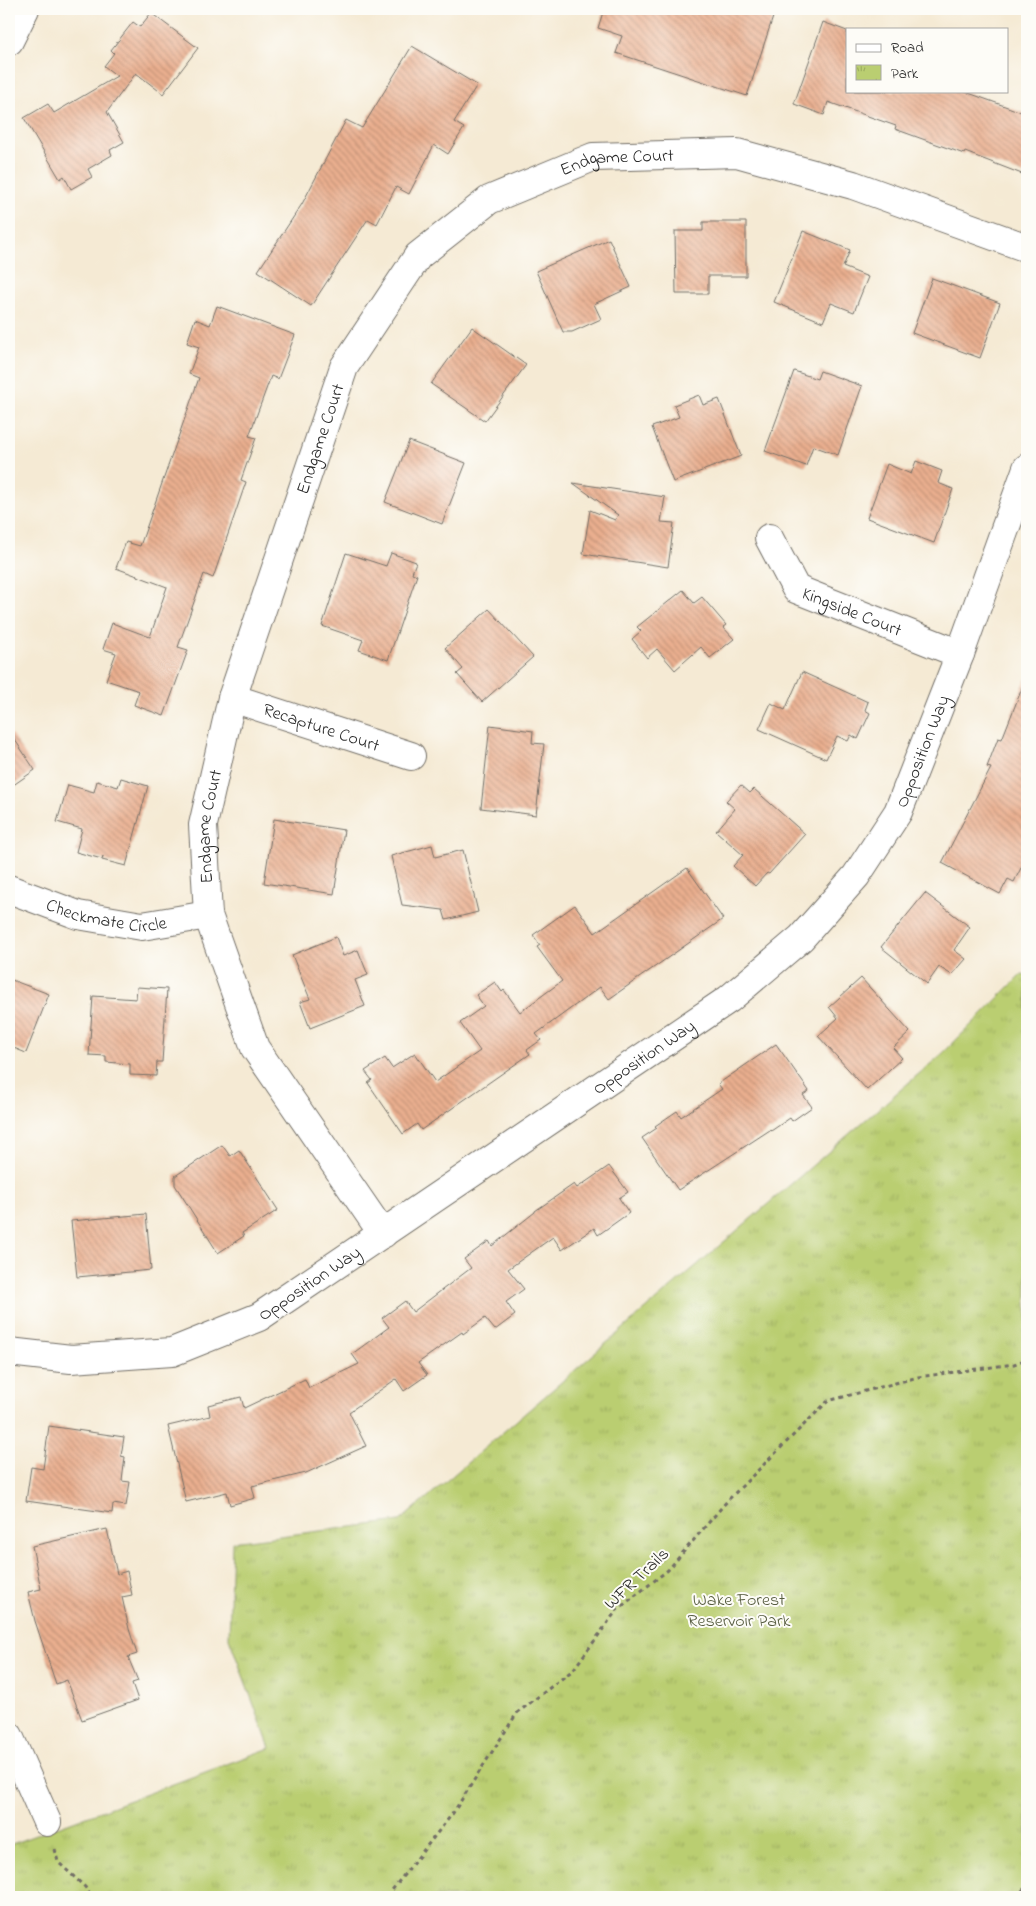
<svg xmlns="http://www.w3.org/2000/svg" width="1036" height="1906" viewBox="0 0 1036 1906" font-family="'Indie Flower',sans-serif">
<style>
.park{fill:url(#park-tufts);stroke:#727c4e}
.building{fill:url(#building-back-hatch)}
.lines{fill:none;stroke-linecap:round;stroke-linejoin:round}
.street-casing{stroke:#726e66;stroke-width:30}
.path{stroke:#726e66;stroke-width:3;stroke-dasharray:4 4;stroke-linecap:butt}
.street{stroke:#fff;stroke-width:28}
.labels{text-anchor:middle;stroke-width:4;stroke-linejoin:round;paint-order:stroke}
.street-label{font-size:18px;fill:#2b2b2b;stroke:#fdfcf7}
.park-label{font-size:18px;fill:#565c40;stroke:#fdfcf7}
</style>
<defs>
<pattern id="park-tufts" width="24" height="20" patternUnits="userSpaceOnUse" patternTransform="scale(1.25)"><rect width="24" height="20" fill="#bace71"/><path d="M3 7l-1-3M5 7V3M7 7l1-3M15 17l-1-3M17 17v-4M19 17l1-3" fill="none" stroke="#a0b162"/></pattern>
<pattern id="building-back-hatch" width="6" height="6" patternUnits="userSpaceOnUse" patternTransform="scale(1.25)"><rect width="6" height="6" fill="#eaaf8f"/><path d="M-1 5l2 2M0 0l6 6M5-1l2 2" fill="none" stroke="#be8f75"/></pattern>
</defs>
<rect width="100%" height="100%" fill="#fdfcf7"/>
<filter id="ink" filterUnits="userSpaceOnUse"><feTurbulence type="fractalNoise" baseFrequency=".02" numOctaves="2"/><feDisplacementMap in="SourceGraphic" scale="10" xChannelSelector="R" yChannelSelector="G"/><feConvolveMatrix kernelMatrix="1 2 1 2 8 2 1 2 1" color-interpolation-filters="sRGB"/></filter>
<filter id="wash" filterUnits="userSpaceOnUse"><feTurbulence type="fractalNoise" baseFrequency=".0096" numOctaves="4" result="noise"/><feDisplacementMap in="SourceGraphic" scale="20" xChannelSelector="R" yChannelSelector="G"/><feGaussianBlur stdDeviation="1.12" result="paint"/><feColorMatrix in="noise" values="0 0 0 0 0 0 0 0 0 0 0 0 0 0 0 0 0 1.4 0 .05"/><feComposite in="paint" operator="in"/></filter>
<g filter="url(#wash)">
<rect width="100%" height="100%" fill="#f5ead4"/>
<path class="park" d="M 1022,974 L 1027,975 L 1027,1897 L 9,1897 L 9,1845 L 270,1748 L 229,1638 L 232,1542 L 400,1521 L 942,1054 Z"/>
<g id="blocks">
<g class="building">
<path d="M 604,9 L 760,9 L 774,14 L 747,96 L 616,53 L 622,36 L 598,28 Z"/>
<path d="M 151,13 L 198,48 L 163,94 L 136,73 L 107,112 L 124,142 L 110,150 L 112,155 L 88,169 L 92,177 L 71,189 L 64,176 L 60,179 L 24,118 L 48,104 L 54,113 L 117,76 L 104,66 L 114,53 L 111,50 L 133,22 L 140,27 Z"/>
<path d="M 823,22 L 847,31 L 847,91 L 963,91 L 1027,114 L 1027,176 L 965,152 L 964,154 L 895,129 L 896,126 L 828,102 L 824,115 L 794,104 Z"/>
<path d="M 412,46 L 477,85 L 454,122 L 464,128 L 448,154 L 434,145 L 409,194 L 396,187 L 377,224 L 368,219 L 311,306 L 258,271 L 302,204 L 346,120 L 362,128 Z"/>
<path d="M 703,222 L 746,222 L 746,276 L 708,276 L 708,294 L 676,294 L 675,231 L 703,231 Z"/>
<path d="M 803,231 L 850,250 L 843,267 L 868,277 L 854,312 L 831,303 L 823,322 L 774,302 Z"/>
<path d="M 609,239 L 631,287 L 594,304 L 601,319 L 572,332 L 563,332 L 536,271 Z"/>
<path d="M 932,278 L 1000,303 L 980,358 L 912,333 Z"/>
<path d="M 217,306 L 295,335 L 278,379 L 271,376 L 249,436 L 256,438 L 241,480 L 246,482 L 213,578 L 204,574 L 178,647 L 188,650 L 164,716 L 134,705 L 139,691 L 106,680 L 116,653 L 103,649 L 112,623 L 150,637 L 167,587 L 116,568 L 126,542 L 140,546 L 199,378 L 189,374 L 199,347 L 187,343 L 195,319 L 210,325 Z"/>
<path d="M 472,327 L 526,365 L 485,421 L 431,384 Z"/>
<path d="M 794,371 L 817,379 L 820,371 L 862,386 L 838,455 L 813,446 L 806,466 L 765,451 Z"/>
<path d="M 699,395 L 703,405 L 719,399 L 741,456 L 673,482 L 652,427 L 679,417 L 674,405 Z"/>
<path d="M 409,441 L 466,463 L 442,524 L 385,502 Z"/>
<path d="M 916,461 L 942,471 L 938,483 L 953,489 L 934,543 L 867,518 L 887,464 L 911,474 Z"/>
<path d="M 573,483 L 665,497 L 661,522 L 674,523 L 668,567 L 583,554 L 590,510 L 615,520 L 618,515 Z"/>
<path d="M 346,553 L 386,566 L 391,553 L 416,562 L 412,573 L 417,575 L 388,660 L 359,650 L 363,640 L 322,626 Z"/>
<path d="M 683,590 L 694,603 L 702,597 L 726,625 L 723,627 L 734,639 L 710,658 L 701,647 L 675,670 L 657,649 L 647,658 L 632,639 L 641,631 L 637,627 Z"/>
<path d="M 489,609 L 533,657 L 482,702 L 457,674 L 463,669 L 445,648 Z"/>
<path d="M 802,672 L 868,702 L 865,710 L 870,713 L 858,739 L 851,735 L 848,741 L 837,736 L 826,759 L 759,729 L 771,703 L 785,710 Z"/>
<path d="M 1026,678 L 1027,856 L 1014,882 L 1008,879 L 1000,894 L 942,863 L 991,768 L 987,767 L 998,738 L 1002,739 Z"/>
<path d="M 490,725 L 533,731 L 532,743 L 544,744 L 536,815 L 481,808 Z"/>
<path d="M 9,731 L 35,770 L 9,788 Z"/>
<path d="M 121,778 L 148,786 L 126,866 L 102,860 L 103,856 L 102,859 L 76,852 L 82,829 L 57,822 L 68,785 L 94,792 L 97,781 L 118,787 Z"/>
<path d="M 741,785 L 750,793 L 754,789 L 805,834 L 769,874 L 767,873 L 755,886 L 733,866 L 743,855 L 716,831 L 735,809 L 726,801 Z"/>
<path d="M 274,819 L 344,830 L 334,894 L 264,883 Z"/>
<path d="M 432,845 L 435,857 L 463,850 L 478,912 L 446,920 L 443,910 L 402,905 L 391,856 Z"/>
<path d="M 687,868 L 723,919 L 609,999 L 600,987 L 536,1034 L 541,1040 L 527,1050 L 530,1054 L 421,1130 L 417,1124 L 403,1134 L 368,1083 L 372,1080 L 365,1071 L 385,1058 L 392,1068 L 415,1053 L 435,1082 L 480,1051 L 460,1023 L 484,1006 L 476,995 L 495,982 L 502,992 L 504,990 L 520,1012 L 562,981 L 537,947 L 540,945 L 533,935 L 575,905 L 595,933 Z"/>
<path d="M 925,893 L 970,927 L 954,950 L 966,959 L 952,975 L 939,967 L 927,984 L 881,947 Z"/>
<path d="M 336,937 L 343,956 L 358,950 L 368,975 L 355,980 L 365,1006 L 310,1028 L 300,1002 L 310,999 L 292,955 Z"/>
<path d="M 861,978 L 910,1032 L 893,1048 L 902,1058 L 867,1090 L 818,1036 L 838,1018 L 829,1007 Z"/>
<path d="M 9,979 L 49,994 L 26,1053 L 9,1046 Z"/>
<path d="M 137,987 L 167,989 L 162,1062 L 157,1062 L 156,1076 L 130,1075 L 130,1064 L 106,1062 L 106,1056 L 89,1055 L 93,996 L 136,999 Z"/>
<path d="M 776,1044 L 809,1091 L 803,1095 L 812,1107 L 792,1121 L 790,1118 L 771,1131 L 770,1130 L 678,1190 L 642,1138 L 657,1128 L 655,1126 L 677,1111 L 681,1117 L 722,1089 L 718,1084 Z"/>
<path d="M 222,1145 L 230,1156 L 239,1150 L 278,1210 L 242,1233 L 244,1236 L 218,1253 L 175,1185 L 175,1176 Z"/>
<path d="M 609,1166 L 628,1192 L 619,1198 L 629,1213 L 598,1235 L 594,1228 L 562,1250 L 553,1237 L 508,1269 L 524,1289 L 506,1302 L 515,1315 L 495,1330 L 485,1318 L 463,1334 L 462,1332 L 418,1363 L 427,1375 L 404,1391 L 396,1379 L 349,1412 L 366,1446 L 306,1473 L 252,1486 L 255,1498 L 230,1505 L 227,1492 L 186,1502 L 168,1426 L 210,1416 L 208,1405 L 241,1397 L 244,1408 L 305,1379 L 309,1388 L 359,1364 L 352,1354 L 389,1327 L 382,1318 L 405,1301 L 413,1312 L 471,1268 L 464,1259 L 489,1241 L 492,1246 L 535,1212 L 535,1211 L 574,1184 L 577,1188 Z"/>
<path d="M 146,1214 L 151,1270 L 77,1277 L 71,1221 Z"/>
<path d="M 49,1426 L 124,1437 L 121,1456 L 125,1457 L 122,1481 L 130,1482 L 126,1506 L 113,1504 L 112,1513 L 26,1501 L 31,1467 L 43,1469 Z"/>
<path d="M 107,1529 L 117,1574 L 127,1571 L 132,1595 L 122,1597 L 129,1629 L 137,1654 L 128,1657 L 138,1681 L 132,1683 L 138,1700 L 82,1720 L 67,1680 L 56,1684 L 35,1621 L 28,1592 L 41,1589 L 32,1546 Z"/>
</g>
</g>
</g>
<g filter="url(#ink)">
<use href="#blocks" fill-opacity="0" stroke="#726e66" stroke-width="1"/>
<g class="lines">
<g class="street-casing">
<g id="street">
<path d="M 9,41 L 25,9"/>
<path id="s1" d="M 769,538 L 796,589 L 960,654"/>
<path id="s2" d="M 232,698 L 411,756"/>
<path id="s3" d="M 9,889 L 78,915 L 142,926 L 208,915"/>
<path id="s4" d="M 383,1234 L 255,1048 L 208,915 L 203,825 L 232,698 L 344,367 L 418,256 L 489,200 L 593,157 L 737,153 L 853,185 L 1027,248"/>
<path id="s5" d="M 9,1352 L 71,1359 L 172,1352 L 259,1317 L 729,999 L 801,938 L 856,876 L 898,812 L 960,654 L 1027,468"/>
<path d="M 9,1736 L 47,1822"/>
</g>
</g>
<g class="path">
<path d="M 55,1849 L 58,1862 L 85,1887 L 92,1897"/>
<path d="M 389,1897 L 392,1890 L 453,1813 L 517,1713 L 573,1670 L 617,1610 L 668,1570 L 728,1500 L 828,1401 L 918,1377 L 1014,1364 L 1027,1359"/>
<path d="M 1016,1897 L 1027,1886"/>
</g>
<use href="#street" class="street"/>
</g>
</g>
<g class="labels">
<g class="street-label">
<text dy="6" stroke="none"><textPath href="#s4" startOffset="1296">Endgame Court</textPath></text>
<text dy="6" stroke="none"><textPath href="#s4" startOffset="861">Endgame Court</textPath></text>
<text dy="6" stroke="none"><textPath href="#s1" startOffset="118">Kingside Court</textPath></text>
<text dy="6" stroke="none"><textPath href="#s2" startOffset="94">Recapture Court</textPath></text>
<text dy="6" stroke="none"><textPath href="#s5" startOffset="1144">Opposition Way</textPath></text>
<text dy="6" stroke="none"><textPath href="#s4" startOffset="456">Endgame Court</textPath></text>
<text dy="6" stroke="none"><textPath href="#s3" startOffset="102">Checkmate Circle</textPath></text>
<text dy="6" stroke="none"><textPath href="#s5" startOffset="722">Opposition Way</textPath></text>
<text dy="6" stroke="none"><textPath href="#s5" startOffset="318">Opposition Way</textPath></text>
<text transform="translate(636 1578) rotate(-43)" y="6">WFR Trails</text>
</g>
<g class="park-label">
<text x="739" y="1605">Wake Forest<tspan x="739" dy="21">Reservoir Park</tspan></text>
</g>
</g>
<rect width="1036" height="1906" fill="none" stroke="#fdfcf7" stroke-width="30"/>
<rect x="846" y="28" width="162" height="65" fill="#fdfcf7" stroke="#a9a8a5"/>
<rect x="856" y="44" width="25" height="8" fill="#ffffff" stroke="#a9a8a5"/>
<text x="891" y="52" font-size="15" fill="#2b2b2b">Road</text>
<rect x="856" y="65" width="25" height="15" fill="url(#park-tufts)" stroke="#a9a8a5"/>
<text x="891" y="78" font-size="15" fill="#2b2b2b">Park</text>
</svg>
